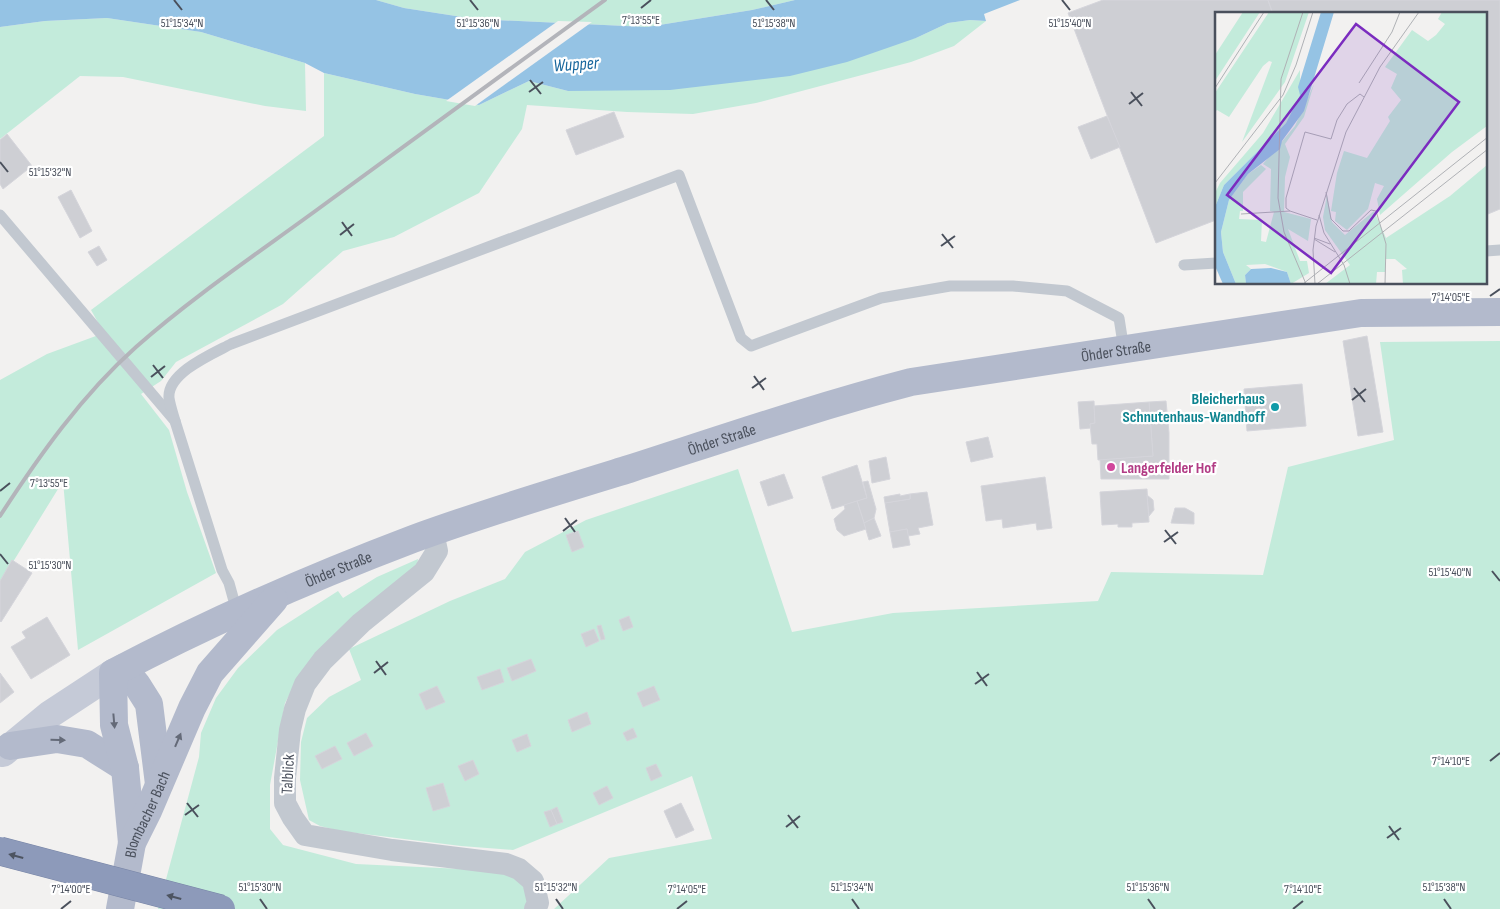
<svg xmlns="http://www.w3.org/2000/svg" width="1500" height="909" viewBox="0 0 1500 909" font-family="'Sofia Sans Condensed',sans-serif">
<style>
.green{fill:#c3ebdb}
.water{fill:#95c3e4}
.pier{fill:#f2f1f0}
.building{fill:#cecfd4;stroke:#d5d5db}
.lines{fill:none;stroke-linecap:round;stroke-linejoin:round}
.service{stroke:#c2c8d0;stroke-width:11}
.minor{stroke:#c2c8d0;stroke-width:22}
.secondary{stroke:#c5cad7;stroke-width:28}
.primary{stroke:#b3bacc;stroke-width:28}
.rail{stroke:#b3b4ba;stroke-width:4}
.motorway-bridge-casing{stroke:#7885a6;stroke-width:29;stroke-linecap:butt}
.motorway-bridge{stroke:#8d9aba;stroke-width:28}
.oneway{fill:#646a78}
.oneway2{fill:#4d5461}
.ticks{fill:none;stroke:#4a505c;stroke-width:2}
.culture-dot{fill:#0f9aa8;stroke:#fff;stroke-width:2}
.hotel-dot{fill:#d1479c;stroke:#fff;stroke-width:2}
.labels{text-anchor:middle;stroke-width:4.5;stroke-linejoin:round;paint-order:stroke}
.street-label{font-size:16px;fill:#4a505c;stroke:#fff}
.culture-label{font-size:16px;font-weight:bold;fill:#0d838f;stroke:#fff;text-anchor:end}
.hotel-label{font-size:16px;font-weight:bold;fill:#b23c85;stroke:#fff;text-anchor:start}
.water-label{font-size:18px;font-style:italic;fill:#1a689e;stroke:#fff}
.inset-road{fill:none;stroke:#afb1b5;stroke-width:1}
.view{fill:#7b2cbf;fill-opacity:0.15;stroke:#7b2cbf;stroke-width:2.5}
.inset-edge{fill:none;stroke:#4a505c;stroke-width:2.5}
.ticks-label{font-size:12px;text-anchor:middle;fill:#4a505c;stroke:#fff;stroke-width:4.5;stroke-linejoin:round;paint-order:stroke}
</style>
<rect width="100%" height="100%" fill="#f2f1f0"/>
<g class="green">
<path d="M 376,0 L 795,0 L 752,10 L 647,27 L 475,19 L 404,8 Z"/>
<path d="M 107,18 L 201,32 L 305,63 L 306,111 L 265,106 L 123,77 L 80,76 L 0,139 L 0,27 L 45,21 Z"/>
<path d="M 970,20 L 986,21 L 954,46 L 911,62 L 756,103 L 693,114 L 627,112 L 527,105 L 522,129 L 479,193 L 394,237 L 343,251 L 283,304 L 176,362 L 161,381 L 141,394 L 169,430 L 187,492 L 216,573 L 78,650 L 63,481 L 0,583 L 0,380 L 47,354 L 104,333 L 91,310 L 324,136 L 324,73 L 415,94 L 479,105 L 529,81 L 568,91 L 916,38 L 948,23 Z"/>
<path d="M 1500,341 L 1500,909 L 554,909 L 609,858 L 712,839 L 692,776 L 513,850 L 461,846 L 340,831 L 320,826 L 309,820 L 300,780 L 301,742 L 307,718 L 329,697 L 361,680 L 349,649 L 450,601 L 505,579 L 525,552 L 586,520 L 738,469 L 792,632 L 893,613 L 1098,601 L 1111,572 L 1263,575 L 1288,467 L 1394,440 L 1380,342 Z"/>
<path d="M 418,559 L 417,567 L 296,682 L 285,703 L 270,785 L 270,829 L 283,845 L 356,864 L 505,871 C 524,882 526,887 528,909 L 158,909 L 199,757 L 201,733 L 216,698 L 238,668 L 277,630 L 338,591 L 343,598 L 377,577 Z"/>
</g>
<path class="water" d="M 0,0 L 376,0 L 404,8 L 475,19 L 647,27 L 752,10 L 795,0 L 1020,0 L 984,14 L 986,21 L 970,20 L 948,23 L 916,38 L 847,62 L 790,76 L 670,90 L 568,91 L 529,81 L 479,105 L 415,94 L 324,73 L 305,63 L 201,32 L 107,18 L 45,21 L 0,27 Z"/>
<path class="pier" d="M 558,21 L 592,22 L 475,106 L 446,101 Z"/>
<g class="building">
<path d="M 1103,0 L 1268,0 L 1273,14 L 1216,14 L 1216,220 L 1156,243 L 1068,13 Z"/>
<path d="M 1268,0 L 1500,0 L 1500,209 L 1488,214 L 1486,210 L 1486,14 L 1273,14 Z"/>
<path d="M 614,112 L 624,137 L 576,155 L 566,130 Z"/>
<path d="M 1107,116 L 1120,147 L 1091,159 L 1078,127 Z"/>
<path d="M 7,134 L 32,166 L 3,189 L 0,184 L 0,140 Z"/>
<path d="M 71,190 L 92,231 L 80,238 L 58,197 Z"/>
<path d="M 99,246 L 107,260 L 97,266 L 88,252 Z"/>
<path d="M 1367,336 L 1383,432 L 1358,436 L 1343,341 Z"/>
<path d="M 1302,384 L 1306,426 L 1247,431 L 1244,389 Z"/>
<path d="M 1094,401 L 1095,423 L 1090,424 L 1091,428 L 1080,429 L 1078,402 Z"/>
<path d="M 1166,401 L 1169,433 L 1169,479 L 1101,479 L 1100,459 L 1153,456 L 1149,402 Z"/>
<path d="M 1149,402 L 1153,456 L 1098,460 L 1097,444 L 1092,444 L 1090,424 L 1095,423 L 1094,406 Z"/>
<path d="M 988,437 L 993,457 L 971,462 L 966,442 Z"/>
<path d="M 886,457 L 890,479 L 872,483 L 869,461 Z"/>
<path d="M 857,465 L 867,498 L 832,509 L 822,477 Z"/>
<path d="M 784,474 L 793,498 L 768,506 L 760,482 Z"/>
<path d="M 1045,477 L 1052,528 L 1037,530 L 1036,523 L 1003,528 L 1002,519 L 986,521 L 981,486 Z"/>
<path d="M 868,481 L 876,509 L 874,518 L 864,523 L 857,501 L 867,498 L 863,482 Z"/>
<path d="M 1147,489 L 1149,522 L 1132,523 L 1132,527 L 1118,527 L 1118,524 L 1102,525 L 1100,492 Z"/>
<path d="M 927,492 L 933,525 L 918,528 L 920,534 L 908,536 L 907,529 L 890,532 L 885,503 L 910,499 L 910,494 Z"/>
<path d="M 900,494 L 900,496 L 910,494 L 910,499 L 885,503 L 884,497 Z"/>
<path d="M 1147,495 L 1153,500 L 1154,510 L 1149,516 Z"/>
<path d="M 857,501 L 866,529 L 844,536 L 837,530 L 834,519 L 845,509 L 844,505 Z"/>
<path d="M 1175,508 L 1185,508 L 1194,513 L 1194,524 L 1171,523 Z"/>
<path d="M 874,518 L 881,536 L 869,540 L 864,523 Z"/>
<path d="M 907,529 L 910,545 L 893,548 L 890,532 Z"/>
<path d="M 578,531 L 584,547 L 572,552 L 566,535 Z"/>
<path d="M 12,560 L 32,573 L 1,622 L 0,621 L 0,581 Z"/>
<path d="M 629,616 L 633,627 L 623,631 L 619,620 Z"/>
<path d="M 47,617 L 70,655 L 31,679 L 11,647 L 26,638 L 22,632 Z"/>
<path d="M 601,625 L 605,639 L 601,640 L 597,626 Z"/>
<path d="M 594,629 L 599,641 L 586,647 L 581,634 Z"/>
<path d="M 531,659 L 536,671 L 512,681 L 507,668 Z"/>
<path d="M 500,669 L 504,682 L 482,690 L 477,677 Z"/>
<path d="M 0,673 L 14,692 L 0,703 Z"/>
<path d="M 437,686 L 445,702 L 426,710 L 419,694 Z"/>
<path d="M 654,686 L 660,700 L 643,707 L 637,693 Z"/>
<path d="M 587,712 L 591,724 L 572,732 L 568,720 Z"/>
<path d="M 633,728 L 637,737 L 627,741 L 623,733 Z"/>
<path d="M 366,733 L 373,746 L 354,756 L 347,743 Z"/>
<path d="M 527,734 L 531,746 L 517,752 L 512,740 Z"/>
<path d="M 335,746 L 342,759 L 322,769 L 315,756 Z"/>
<path d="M 473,760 L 479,774 L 465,781 L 458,766 Z"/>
<path d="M 656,764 L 662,776 L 651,781 L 646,768 Z"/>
<path d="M 443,783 L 450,806 L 433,811 L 426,788 Z"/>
<path d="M 607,786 L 613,798 L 599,805 L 593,793 Z"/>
<path d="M 681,803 L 694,830 L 676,838 L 664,811 Z"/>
<path d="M 557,807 L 563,822 L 557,824 L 551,810 Z"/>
<path d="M 551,810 L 557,824 L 550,827 L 544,812 Z"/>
</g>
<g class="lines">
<g class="service">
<path d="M 0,215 L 175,421 L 222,570 L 229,583 L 237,612"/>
<path d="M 1486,251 L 1500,250"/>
<path d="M 1184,265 L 1216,263"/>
<path d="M 175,421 C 173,414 170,405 169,398 C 167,373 212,354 231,344 L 679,175 L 741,338 L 751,346 L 881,298 L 950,286 L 1013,286 L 1067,291 L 1119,318 L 1124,350"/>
</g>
<path class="minor" d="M 433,532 L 437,551 L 424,572 L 361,623 L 323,660 L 305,684 L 295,709 L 290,730 L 285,778 L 285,803 L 293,818 L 305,835 L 392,850 L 506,864 L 519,869 L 533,881 L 538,903 L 535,909"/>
<path class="secondary" d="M 3,753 L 49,715 L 113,673"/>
<g class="primary">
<path d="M 123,668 L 137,685 L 149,704 L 159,784"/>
<path d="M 10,746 L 57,739 L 87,744 L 125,768"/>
<path id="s1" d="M 132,843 L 125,768 L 114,725 L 113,673 C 210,622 310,578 413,539 C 484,513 557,491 629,469 C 722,439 815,407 911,382 L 1361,313 L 1500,312"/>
<path id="s2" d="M 120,909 L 132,843 L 148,811 L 192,708 L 210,673 L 274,600"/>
</g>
<path class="rail" d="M 0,516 C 39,456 82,395 136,347 C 196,294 264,249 329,201 C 420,134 513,67 605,0"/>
<g class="motorway-bridge-casing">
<path id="motorway-bridge" d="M 0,851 L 221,909"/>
</g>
<use href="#motorway-bridge" class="motorway-bridge"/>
</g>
<defs><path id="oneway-solid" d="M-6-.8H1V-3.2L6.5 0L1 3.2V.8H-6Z" transform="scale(1.25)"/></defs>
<g class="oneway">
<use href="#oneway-solid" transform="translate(114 721) rotate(85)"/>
<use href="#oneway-solid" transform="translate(58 740) rotate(2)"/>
<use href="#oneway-solid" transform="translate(178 740) rotate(-67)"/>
</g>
<g class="oneway2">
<use href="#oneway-solid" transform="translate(16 856) rotate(-165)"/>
<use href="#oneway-solid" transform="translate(174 897) rotate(-165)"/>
</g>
<path class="ticks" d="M 174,0 L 182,10M 470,0 L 478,10M 766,0 L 774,10M 1062,0 L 1070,10M 641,8 L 651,0M 530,80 L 541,94M 529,92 L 543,82M 1131,92 L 1142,106M 1129,104 L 1143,93M 0,162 L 8,172M 342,222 L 352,236M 942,234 L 953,248M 340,235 L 354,224M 941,246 L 955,236M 1490,296 L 1500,289M 153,365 L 163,378M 754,376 L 764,390M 151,377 L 165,366M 752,388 L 766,378M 1354,388 L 1365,402M 1352,400 L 1366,389M 0,491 L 10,483M 565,518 L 575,532M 1165,530 L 1176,544M 563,531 L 577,520M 1164,542 L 1178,532M 0,554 L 8,564M 1492,571 L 1500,581M 376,661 L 386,675M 977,672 L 987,686M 374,673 L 388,662M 975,684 L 989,674M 1490,761 L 1500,753M 187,803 L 198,817M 185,815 L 199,805M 788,815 L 798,828M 1389,826 L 1399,840M 786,827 L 800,816M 1387,838 L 1401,828M 260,899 L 267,909M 556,899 L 563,909M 852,899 L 859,909M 1148,899 L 1155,909M 1444,899 L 1451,909M 61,909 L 71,901M 677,909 L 687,901M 1293,909 L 1303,901"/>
<circle class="culture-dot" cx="1275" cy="407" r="5"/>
<circle class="hotel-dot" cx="1111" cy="467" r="5"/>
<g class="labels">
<g class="street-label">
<text dy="6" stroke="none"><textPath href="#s1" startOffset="1230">Öhder Straße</textPath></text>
<text dy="6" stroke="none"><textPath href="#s1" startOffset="825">Öhder Straße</textPath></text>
<text dy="6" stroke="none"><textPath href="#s1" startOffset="420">Öhder Straße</textPath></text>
<text transform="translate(287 774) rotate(-87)" y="6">Talblick</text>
<text dy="6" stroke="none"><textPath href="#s2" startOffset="99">Blombacher Bach</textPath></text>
</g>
<g class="culture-label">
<text x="1265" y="404">Bleicherhaus<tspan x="1265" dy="18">Schnutenhaus-Wandhoff</tspan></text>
</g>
<g class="hotel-label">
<text x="1121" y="473">Langerfelder Hof</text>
</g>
<g class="water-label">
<text transform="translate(576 64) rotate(-4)" y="6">Wupper</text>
</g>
</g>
<g transform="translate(1215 12)">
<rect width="272" height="272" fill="#f2f1f0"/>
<path d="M 28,0 L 45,0 L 0,69 L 0,43 ZM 54,0 L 94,0 L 70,70 L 27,130 L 57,50 L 54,49 L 48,54 L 14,105 L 2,98 L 0,100 L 0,81 ZM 227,0 L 272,0 L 272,114 L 237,140 L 165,203 L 162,187 L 169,174 L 160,171 L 153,197 L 132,218 L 120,209 L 121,200 L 116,199 L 122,161 L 129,139 L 152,146 L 175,109 L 173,105 L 186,88 L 176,76 L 182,62 L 170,55 L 197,18 L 213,29 L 221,23 L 230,12 L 223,7 ZM 85,58 L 85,83 L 71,111 L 9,173 L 0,195 L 0,181 L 5,171 L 48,121 ZM 99,72 L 89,105 L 70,132 L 75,145 L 70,165 L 69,200 L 96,207 L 93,229 L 73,217 L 85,249 L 92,249 L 94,261 L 76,272 L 72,260 L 50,252 L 31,253 L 36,257 L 30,263 L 31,272 L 21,272 L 8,240 L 6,220 L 14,188 L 33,162 L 46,153 L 51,157 L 28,180 L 28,199 L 25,199 L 24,207 L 47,208 L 46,229 L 51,230 L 59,200 L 55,199 L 56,157 L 48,152 L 80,114 ZM 272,153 L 272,272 L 188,272 L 187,258 L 192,257 L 180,247 L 170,247 L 170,260 L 162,260 L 161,272 L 110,272 L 135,253 L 110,218 L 108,205 L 112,183 L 117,210 L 130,223 L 159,199 L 171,226 L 235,184 Z" fill="#c3ebdb"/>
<path d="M 106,0 L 119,0 L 89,99 L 67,129 L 65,137 L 33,162 L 14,188 L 6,220 L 8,240 L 21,272 L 8,272 L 0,254 L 0,195 L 9,173 L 71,111 L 85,83 L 83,75 ZM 56,256 L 72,260 L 76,272 L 31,272 L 30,263 L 36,257 Z" fill="#95c3e4"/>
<path class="inset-road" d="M 88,0 L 66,67 L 63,186 L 69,220 L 91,272M 144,71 L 177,20 L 185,0M 0,76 L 49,0M 0,171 L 68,83 L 81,53 L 98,0M 111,180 L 116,207 L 128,219 L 134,219 L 156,198 L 161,199 L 171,232 L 170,272M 75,199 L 71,196 L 71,186 L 90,120 L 116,127 L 122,108 L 132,92 L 145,82 L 149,85M 26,202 L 75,199 L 102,208M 104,203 L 109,221 L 129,253 L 135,272M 99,226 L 115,232M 99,227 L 120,240M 88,272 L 273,125M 100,272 L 98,238 L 101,214 L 131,120 L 165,55 L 204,0M 102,272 L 273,137"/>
<path class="view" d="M 141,12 L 244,90 L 116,261 L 12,183 Z"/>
<rect width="272" height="272" class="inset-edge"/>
</g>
<g class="ticks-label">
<text x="641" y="24">7°13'55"E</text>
<text x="182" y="27">51°15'34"N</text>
<text x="478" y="27">51°15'36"N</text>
<text x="774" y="27">51°15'38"N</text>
<text x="1070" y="27">51°15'40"N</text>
<text x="50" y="176">51°15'32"N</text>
<text x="1451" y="301">7°14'05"E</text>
<text x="49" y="487">7°13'55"E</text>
<text x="50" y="569">51°15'30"N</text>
<text x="1450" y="576">51°15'40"N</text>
<text x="1451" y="765">7°14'10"E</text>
<text x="260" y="891">51°15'30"N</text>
<text x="556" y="891">51°15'32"N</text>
<text x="852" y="891">51°15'34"N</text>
<text x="1148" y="891">51°15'36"N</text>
<text x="1444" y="891">51°15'38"N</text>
<text x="71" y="893">7°14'00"E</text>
<text x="687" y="893">7°14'05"E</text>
<text x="1303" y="893">7°14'10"E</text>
</g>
</svg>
